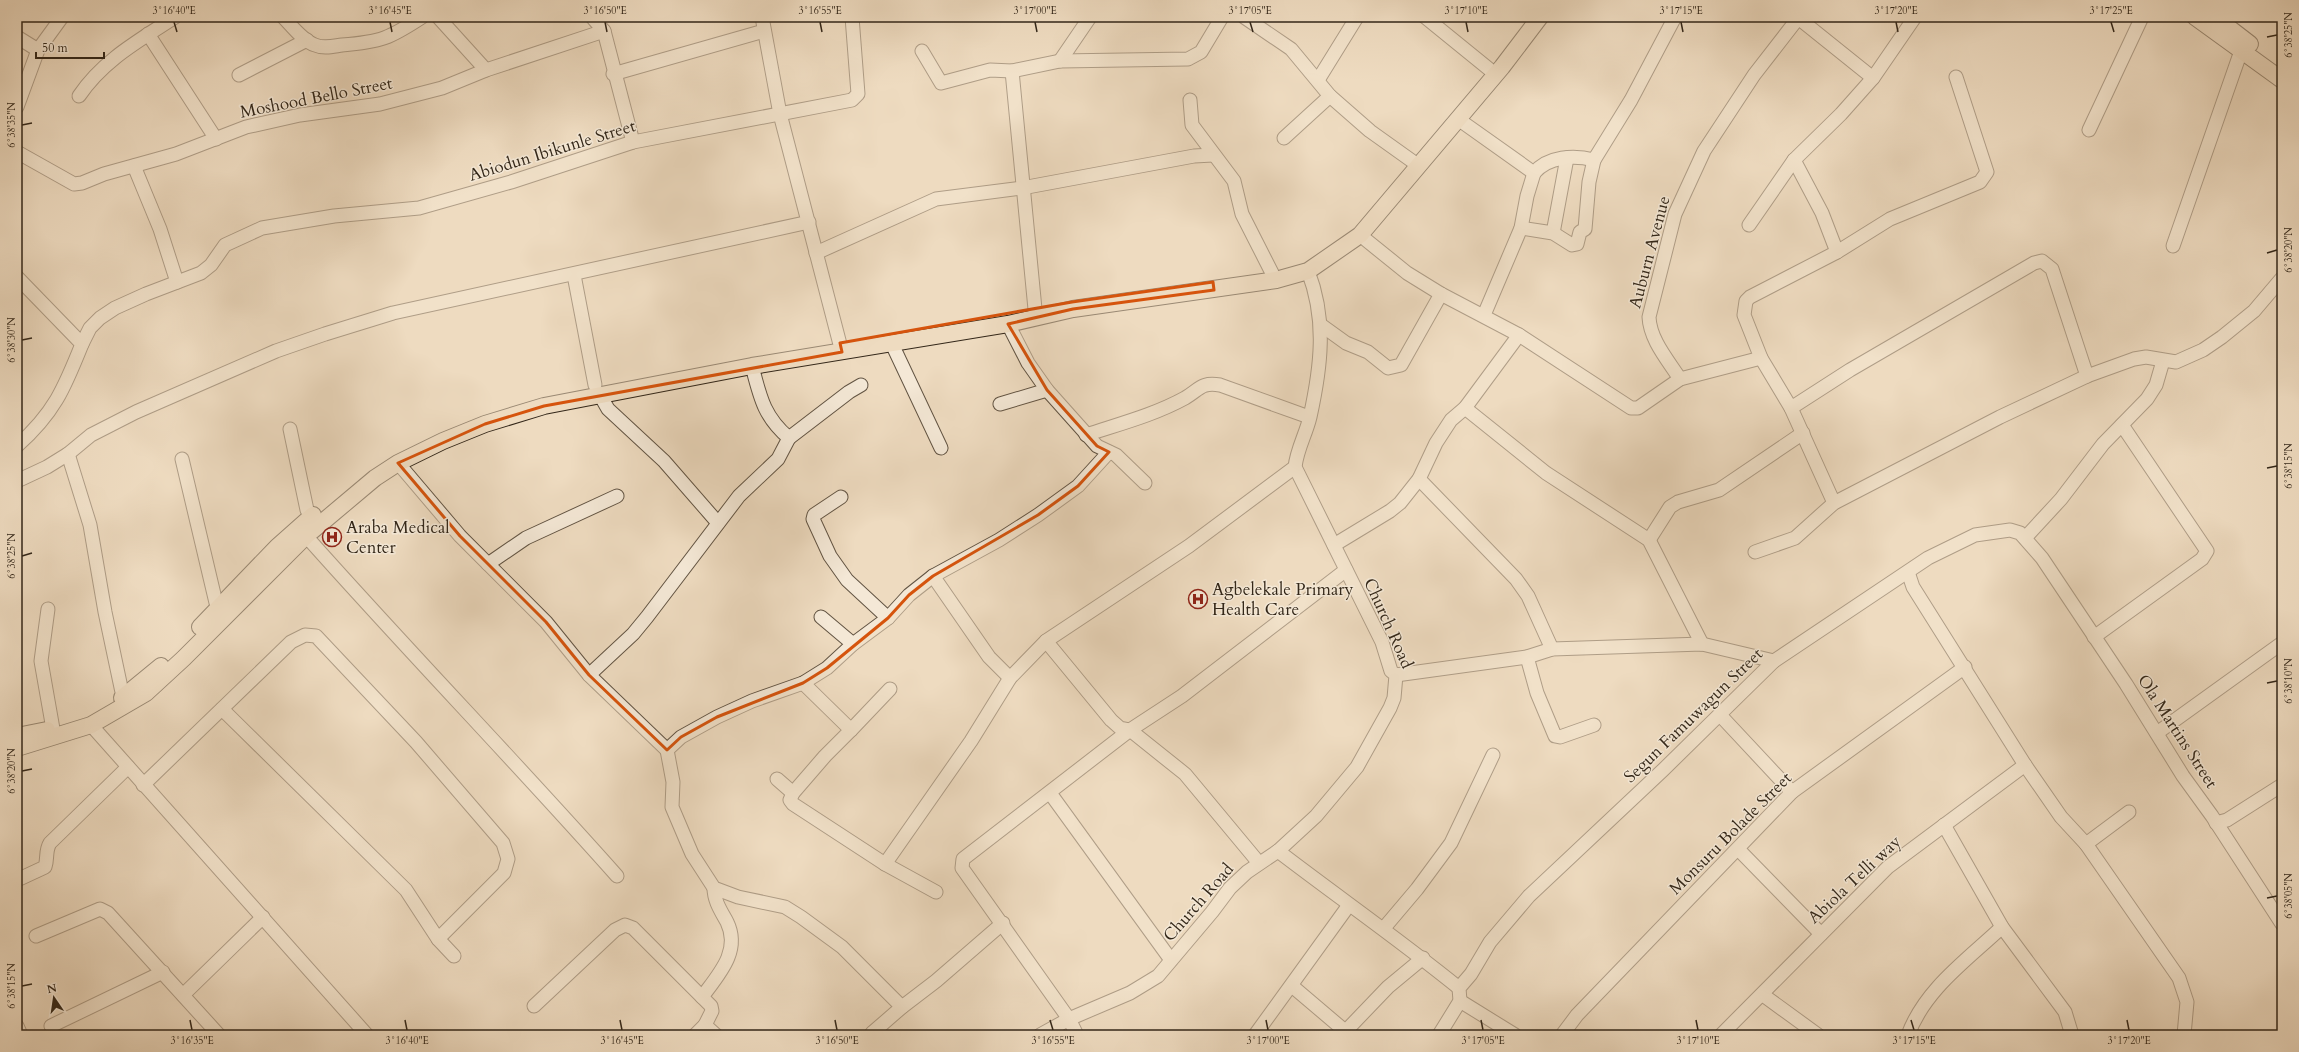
<svg xmlns="http://www.w3.org/2000/svg" width="2299" height="1052" viewBox="0 0 2299 1052" font-family="Cardo,serif">
<style>
.lines{fill:none;stroke-linecap:round;stroke-linejoin:round}
.minor-casing{stroke:#625443;stroke-width:15}
.major-casing{stroke:#332719;stroke-width:18}
.minor{stroke:#f4e8d6;stroke-width:13}
.major{stroke:#eedbc0;stroke-width:16}
.marked{fill:none;stroke:#d6540d;stroke-width:3;stroke-linejoin:round}
.ticks{fill:none;stroke:#332719;stroke-width:1.5}
.labels{text-anchor:middle;stroke-width:3;stroke-linejoin:round;paint-order:stroke}
.street-label{font-size:17px;fill:#332719;stroke:#f4e8d6}
.poi-label{font-size:17px;fill:#332719;stroke:#f4e8d6;text-anchor:start}
.neatline{fill:none;stroke:#332719;stroke-width:1.5}
.ticks-label{font-size:10px;text-anchor:middle;fill:#332719}
</style>
<rect width="100%" height="100%" fill="#eedbc0"/>
<filter id="stains"><feTurbulence type="fractalNoise" baseFrequency=".005" numOctaves="4"/><feColorMatrix values="0 0 0 0 .2 0 0 0 0 .09 0 0 0 0 .02 0 0 0 .5 -.17"/></filter>
<radialGradient id="worn" r=".72"><stop offset=".6" stop-color="#630" stop-opacity="0"/><stop offset="1" stop-color="#630" stop-opacity=".3"/></radialGradient>
<g class="lines">
<g class="minor-casing">
<g id="minor">
<path d="M 283,17 C 292,26 303,41 315,45 C 324,49 334,46 342,45 C 381,42 390,38 422,17"/>
<path d="M 438,17 L 486,70"/>
<path d="M 592,17 L 604,31 L 633,142"/>
<path d="M 762,17 L 780,114 L 842,352"/>
<path d="M 1244,17 L 1291,49 L 1330,96 L 1370,131 L 1412,161"/>
<path d="M 1425,17 L 1489,69"/>
<path d="M 1797,17 L 1873,78"/>
<path d="M 148,34 L 216,139"/>
<path d="M 17,37 L 38,50"/>
<path d="M 922,51 L 941,83 L 990,70 L 1012,71 L 1060,61 L 1188,59 L 1201,52 L 1222,17"/>
<path d="M 1060,61 L 1090,17"/>
<path d="M 1012,71 L 1035,309"/>
<path d="M 613,74 L 764,31"/>
<path d="M 239,75 L 307,40"/>
<path d="M 1318,80 L 1357,17"/>
<path d="M 79,96 C 103,60 140,40 175,17"/>
<path d="M 1190,100 L 1192,125 L 1234,181 L 1242,214 L 1272,273"/>
<path d="M 17,107 L 38,50 L 62,17"/>
<path d="M 1458,119 L 1534,173 C 1548,156 1574,155 1594,160 L 1631,100 L 1675,17"/>
<path d="M 2089,130 L 2142,17"/>
<path d="M 1284,138 L 1330,96"/>
<path d="M 17,152 L 74,184 L 82,183 L 104,174 L 176,154 L 246,127 L 300,115 L 380,104 L 442,88 L 486,70 L 604,31"/>
<path d="M 1794,160 L 1822,213 L 1837,252"/>
<path d="M 134,166 L 160,229 L 177,282"/>
<path d="M 1749,225 L 1794,160 L 1841,114 L 1873,78 L 1915,17"/>
<path d="M 1521,228 L 1553,233 L 1572,245 L 1577,244 L 1580,232 L 1585,229 L 1589,182 L 1594,160"/>
<path d="M 1553,233 L 1567,158"/>
<path d="M 1360,235 L 1407,273 L 1441,294 L 1519,335 L 1631,408 L 1638,408 L 1680,379 L 1761,358 L 1791,408 L 1834,503"/>
<path d="M 2173,246 L 2241,51"/>
<path d="M 816,253 L 936,199 L 1022,188 L 1194,156 L 1213,155"/>
<path d="M 574,275 L 595,385"/>
<path d="M 17,277 L 82,344 C 64,389 54,413 17,446"/>
<path d="M 1484,315 L 1521,228 L 1527,196 L 1534,173"/>
<path d="M 1008,324 L 1028,363 L 1047,390 L 1097,446 L 1116,455 L 1145,483"/>
<path d="M 1321,325 L 1346,343 L 1368,352 L 1388,368 L 1401,365 L 1441,294"/>
<path d="M 82,344 L 90,328 L 100,318 L 115,308 L 146,294 L 201,273 L 211,265 L 225,245 L 262,228 L 334,216 L 419,208 L 511,182 L 633,142 L 852,100 L 858,94 L 852,17"/>
<path d="M 892,344 L 941,448"/>
<path d="M 1761,358 L 1744,315 L 1746,301 L 1750,297 L 1837,252 L 1890,219 L 1980,182 L 1987,172 L 1956,77"/>
<path d="M 1680,379 C 1668,360 1650,340 1649,317 L 1675,214 L 1704,151 L 1754,75 L 1799,17"/>
<path d="M 600,395 L 608,409 L 664,461 L 718,523"/>
<path d="M 1000,404 L 1047,390"/>
<path d="M 1465,408 L 1546,473 L 1649,540 L 1702,644"/>
<path d="M 1791,408 L 1850,370 L 2034,263 L 2042,261 L 2052,269 L 2087,376"/>
<path d="M 290,429 L 307,510 L 311,517"/>
<path d="M 1086,435 C 1119,424 1154,415 1185,398 C 1200,389 1201,382 1220,385 L 1309,417"/>
<path d="M 789,438 L 849,392 L 861,385"/>
<path d="M 68,454 L 90,525 L 105,612 L 123,697"/>
<path d="M 182,459 L 217,607 L 222,616"/>
<path d="M 398,463 L 460,536 L 546,622 L 589,675 L 667,750"/>
<path d="M 1419,479 L 1516,579 L 1528,596 L 1552,649"/>
<path d="M 17,481 L 47,467 L 68,454 L 91,435 L 136,412 L 276,351 L 325,334 L 393,313 L 809,222"/>
<path d="M 841,497 L 814,515 L 813,519 L 830,556 L 847,580 L 888,618"/>
<path d="M 306,536 C 408,651 515,761 617,876"/>
<path d="M 2025,538 L 2061,499 L 2103,444 L 2147,399 L 2156,385 L 2163,361"/>
<path d="M 1649,540 L 1670,507 L 1678,502 L 1719,490 L 1803,433"/>
<path d="M 1334,545 L 1390,511 L 1400,503 L 1419,479 L 1436,443 L 1451,420 L 1465,408 L 1519,335"/>
<path d="M 1755,552 L 1795,538 L 1834,503 L 2000,417 L 2087,376 L 2134,359 L 2146,357 L 2176,362 L 2203,350 L 2222,337 L 2254,311 L 2282,278"/>
<path d="M 488,564 L 526,538 L 617,496"/>
<path d="M 1908,572 L 1913,587 L 2025,765 L 2061,817 L 2086,844 L 2179,978 L 2187,1002 L 2184,1035"/>
<path d="M 933,576 L 989,657 L 1010,678"/>
<path d="M 48,609 L 41,661 L 53,729"/>
<path d="M 821,617 L 853,644"/>
<path d="M 2094,637 L 2202,559 L 2207,551 L 2122,425"/>
<path d="M 1046,641 L 1111,720 L 1120,728 L 1130,730 L 1185,774 L 1259,863"/>
<path d="M 1527,657 L 1537,693 L 1555,736 L 1560,737 L 1594,725"/>
<path d="M 589,675 L 633,634 L 647,617 L 739,496 L 778,459 L 789,438 C 764,417 760,397 752,366"/>
<path d="M 1396,675 L 1527,657 L 1552,649 L 1702,644 L 1774,661"/>
<path d="M 803,683 L 851,730 L 825,756 L 793,793 L 790,800 L 793,804 L 885,864 L 936,892"/>
<path d="M 222,709 L 406,890 L 438,939 L 454,956"/>
<path d="M 1720,715 L 1792,792"/>
<path d="M 91,725 L 367,1035"/>
<path d="M 851,730 L 890,689"/>
<path d="M 2157,733 L 2282,643"/>
<path d="M 777,779 L 793,793"/>
<path d="M 143,785 L 291,642 L 305,635 L 316,636 L 416,742 L 503,843 L 508,859 L 504,873 L 438,939"/>
<path d="M 1050,793 L 1171,960"/>
<path d="M 2216,823 L 2227,820 L 2282,785"/>
<path d="M 1944,825 L 2002,927 L 2065,1012 L 2072,1035"/>
<path d="M 2086,844 L 2129,812"/>
<path d="M 1738,849 L 1821,934"/>
<path d="M 1278,851 C 1338,897 1400,940 1459,988"/>
<path d="M 885,864 L 971,741 L 1010,678 L 1046,641 L 1189,546 L 1295,467"/>
<path d="M 17,880 L 45,867 C 48,858 45,851 50,843 L 128,767"/>
<path d="M 1384,928 L 1417,889 L 1451,843 L 1493,755"/>
<path d="M 36,936 L 100,909 L 108,913 L 219,1035"/>
<path d="M 1292,986 L 1345,1031"/>
<path d="M 183,995 L 263,917"/>
<path d="M 1763,995 L 1818,1035"/>
<path d="M 702,997 C 719,974 741,951 727,922 C 721,911 714,901 714,888"/>
<path d="M 1460,1001 L 1515,1035"/>
<path d="M 534,1006 L 615,930 L 625,925 L 633,928 L 711,1006 L 712,1011 L 705,1025 L 716,1035"/>
<path d="M 902,1007 L 842,947 L 801,917 L 785,907 L 738,897 L 714,888 L 692,854 L 672,807 L 673,782 L 667,750 L 681,737 L 717,717 L 752,701 L 803,683 L 827,668 L 853,644 L 888,618 L 909,595 L 933,576 L 999,540 L 1038,515 L 1078,486 L 1109,452"/>
<path d="M 17,1026 L 21,1035"/>
<path d="M 51,1026 L 163,972"/>
<path d="M 872,1033 L 902,1007 L 936,981 L 1003,923"/>
<path d="M 695,1035 L 705,1025"/>
<path d="M 1040,1035 L 1069,1019 L 1130,993 L 1158,976 L 1212,912 L 1230,888 L 1247,872 L 1278,851 L 1316,816 L 1357,767 L 1390,708 L 1394,698 L 1396,675 L 1391,671 L 1382,642 L 1295,467 C 1297,449 1306,434 1310,417 C 1321,367 1327,320 1308,271"/>
<path d="M 1077,1035 L 1069,1019 L 962,868 L 963,859 L 1130,730 L 1182,696 L 1346,570"/>
<path d="M 1255,1035 L 1349,905"/>
<path d="M 1342,1035 L 1388,987 L 1423,958"/>
<path d="M 1439,1035 L 1460,1001 L 1459,988 L 1471,974 L 1490,942 L 1529,896 L 1663,770 L 1774,661 L 1928,558 L 1975,535 L 2010,530 L 2020,533 L 2042,558 L 2126,684 L 2183,776 L 2212,816 L 2282,924"/>
<path d="M 1562,1035 L 1577,1015 L 1792,792 L 1965,667"/>
<path d="M 1721,1035 L 1888,867 L 2025,765"/>
<path d="M 1908,1035 C 1925,989 1967,960 2002,927"/>
</g>
</g>
<g class="major-casing">
<g id="major">
<path d="M 2195,17 L 2282,80"/>
<path d="M 2215,17 L 2250,44"/>
<path d="M 200,627 L 277,547 L 313,515"/>
<path d="M 122,698 L 161,666"/>
<path d="M 17,736 L 47,730"/>
<path d="M 17,748 L 91,725 L 146,693 L 184,658 L 306,536 L 375,478 L 398,463 L 443,441 L 485,424 L 544,406 L 752,366 L 1008,324 L 1073,309 L 1276,280 L 1308,271 L 1360,235 L 1502,67 L 1540,17"/>
</g>
</g>
<use href="#minor" class="minor"/>
<use href="#major" class="major"/>
</g>
<path d="M0 0H2299V1052H0ZM 1213,282 L 1214,290 L 1073,309 L 1008,324 L 1047,390 L 1097,446 L 1109,452 L 1078,486 L 1038,515 L 933,576 L 909,595 L 888,618 L 827,668 L 803,683 L 717,717 L 681,737 L 667,750 L 589,675 L 546,622 L 460,536 L 398,463 L 485,424 L 544,406 L 842,352 L 840,343 L 1072,302 Z" fill="#eedbc0" fill-opacity=".55" fill-rule="evenodd"/>
<path class="marked" d="M 1213,282 L 1214,290 L 1073,309 L 1008,324 L 1047,390 L 1097,446 L 1109,452 L 1078,486 L 1038,515 L 933,576 L 909,595 L 888,618 L 827,668 L 803,683 L 717,717 L 681,737 L 667,750 L 589,675 L 546,622 L 460,536 L 398,463 L 485,424 L 544,406 L 842,352 L 840,343 L 1072,302 Z"/>
<path class="ticks" d="M 174,22 L 177,32M 390,22 L 392,32M 605,22 L 607,32M 820,22 L 822,32M 1035,22 L 1037,32M 1250,22 L 1253,32M 1466,22 L 1468,32M 1681,22 L 1683,32M 1896,22 L 1898,32M 2111,22 L 2114,32M 2267,37 L 2277,35M 22,125 L 32,123M 2267,253 L 2277,250M 22,340 L 32,338M 2267,468 L 2277,466M 22,556 L 32,553M 2267,683 L 2277,681M 22,771 L 32,769M 2267,898 L 2277,896M 22,986 L 32,984M 190,1020 L 192,1030M 405,1020 L 407,1030M 620,1020 L 622,1030M 835,1020 L 837,1030M 1050,1020 L 1053,1030M 1266,1020 L 1268,1030M 1481,1020 L 1483,1030M 1696,1020 L 1698,1030M 1911,1020 L 1914,1030M 2127,1020 L 2129,1030"/>
<defs>
<g id="hospital-ring" transform="scale(1)"><circle r="9.5" fill="#f4e8d6" stroke="#8f2418" stroke-width="1.5"/><path d="M-5-5h3v3.5h4V-5h3V5h-3V1.5h-4V5h-3Z" fill="#8f2418"/></g>
</defs>
<g fill-rule="evenodd">
<use href="#hospital-ring" x="332" y="537"/>
<use href="#hospital-ring" x="1198" y="599"/>
</g>
<g class="labels">
<g class="street-label">
<text transform="translate(316 97) rotate(-11)" y="6">Moshood Bello Street</text>
<text transform="translate(552 150) rotate(-17)" y="6">Abiodun Ibikunle Street</text>
<text transform="translate(1649 252) rotate(-75)" y="6">Auburn Avenue</text>
<text transform="translate(1389 623) rotate(66)" y="6">Church Road</text>
<text transform="translate(1693 715) rotate(-44)" y="6">Segun Famuwagun Street</text>
<text transform="translate(2178 731) rotate(57)" y="6">Ola Martins Street</text>
<text transform="translate(1730 833) rotate(-45)" y="6">Monsuru Bolade Street</text>
<text transform="translate(1854 879) rotate(-43)" y="6">Abiola Telli way</text>
<text transform="translate(1198 902) rotate(-49)" y="6">Church Road</text>
</g>
<g class="poi-label">
<text x="346" y="533">Araba Medical<tspan x="346" dy="20">Center</tspan></text>
<text x="1212" y="595">Agbelekale Primary<tspan x="1212" dy="20">Health Care</tspan></text>
</g>
</g>
<rect width="2299" height="1052" fill="none" stroke="#eedbc0" stroke-width="44"/>
<g transform="translate(54 998) rotate(347)" stroke="#f4e8d6" stroke-width="3" paint-order="stroke">
<path d="M0-3L7 15L0 10L-7 15Z" fill="#332719"/>
<text y="-6" font-size="11" font-weight="bold" text-anchor="middle" fill="#332719">N</text>
</g>
<path d="M36 52v6h68v-6" fill="none" stroke="#332719" stroke-width="2"/>
<text x="42" y="52" font-size="12" fill="#332719" stroke="#f4e8d6" stroke-width="3" paint-order="stroke">50 m</text>
<rect x="22" y="22" width="2255" height="1008" class="neatline"/>
<g class="ticks-label">
<text x="174" y="14">3°16'40"E</text>
<text x="390" y="14">3°16'45"E</text>
<text x="605" y="14">3°16'50"E</text>
<text x="820" y="14">3°16'55"E</text>
<text x="1035" y="14">3°17'00"E</text>
<text x="1250" y="14">3°17'05"E</text>
<text x="1466" y="14">3°17'10"E</text>
<text x="1681" y="14">3°17'15"E</text>
<text x="1896" y="14">3°17'20"E</text>
<text x="2111" y="14">3°17'25"E</text>
<text transform="translate(2288 35) rotate(-90)" y="4">6°38'25"N</text>
<text transform="translate(11 125) rotate(-90)" y="4">6°38'35"N</text>
<text transform="translate(2288 250) rotate(-90)" y="4">6°38'20"N</text>
<text transform="translate(11 340) rotate(-90)" y="4">6°38'30"N</text>
<text transform="translate(2288 466) rotate(-90)" y="4">6°38'15"N</text>
<text transform="translate(11 556) rotate(-90)" y="4">6°38'25"N</text>
<text transform="translate(2288 681) rotate(-90)" y="4">6°38'10"N</text>
<text transform="translate(11 771) rotate(-90)" y="4">6°38'20"N</text>
<text transform="translate(2288 896) rotate(-90)" y="4">6°38'05"N</text>
<text transform="translate(11 986) rotate(-90)" y="4">6°38'15"N</text>
<text x="192" y="1044">3°16'35"E</text>
<text x="407" y="1044">3°16'40"E</text>
<text x="622" y="1044">3°16'45"E</text>
<text x="837" y="1044">3°16'50"E</text>
<text x="1053" y="1044">3°16'55"E</text>
<text x="1268" y="1044">3°17'00"E</text>
<text x="1483" y="1044">3°17'05"E</text>
<text x="1698" y="1044">3°17'10"E</text>
<text x="1914" y="1044">3°17'15"E</text>
<text x="2129" y="1044">3°17'20"E</text>
</g>
<rect width="100%" height="100%" filter="url(#stains)"/>
<rect width="100%" height="100%" fill="url(#worn)"/>
</svg>
